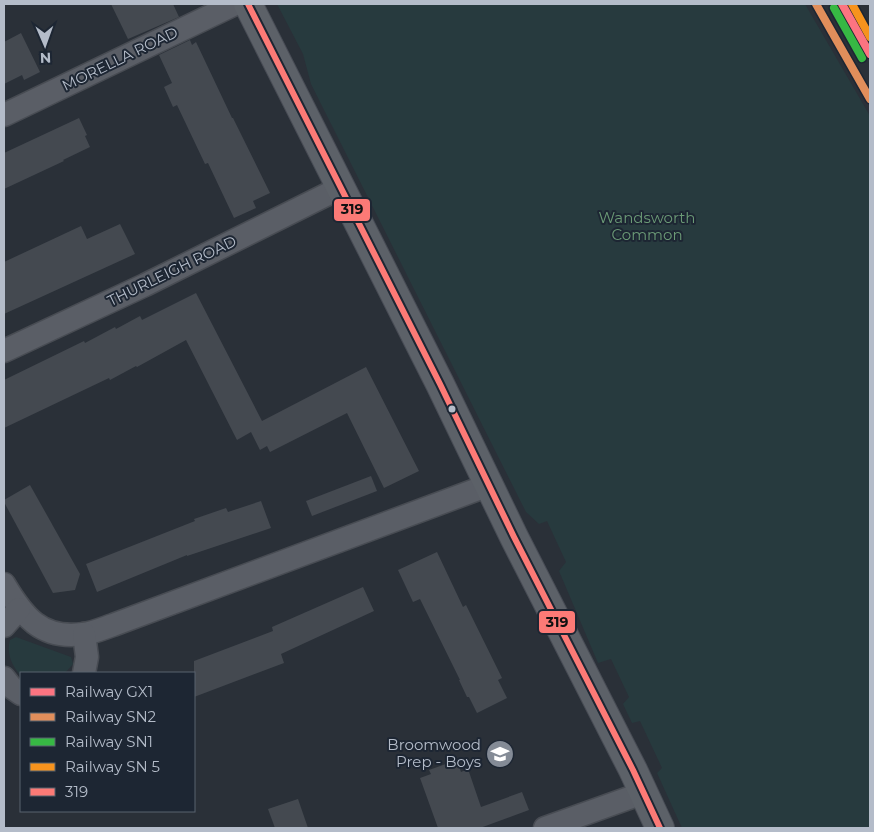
<svg xmlns="http://www.w3.org/2000/svg" width="874" height="832" viewBox="0 0 874 832" font-family="Montserrat,sans-serif">
<style>
.green{fill:#273a3e}
.building{fill:#444950}
.lines{fill:none;stroke-linecap:round;stroke-linejoin:round}
.minor-casing{stroke:#484c53;stroke-width:25}
.major-casing{stroke:#484c55;stroke-width:30}
.minor{stroke:#5a5e66;stroke-width:22}
.major{stroke:#5c6168;stroke-width:28}
.bus-1-casing{stroke:#1d2633;stroke-width:10}
.bus-1{stroke:#fc7a76;stroke-width:6}
.rail-1-casing{stroke:#1d2633;stroke-width:11}
.rail-2-casing{stroke:#1d2633;stroke-width:11}
.rail-3-casing{stroke:#1d2633;stroke-width:11}
.rail-4-casing{stroke:#1d2633;stroke-width:11}
.rail-1{stroke:#fc7481;stroke-width:8}
.rail-2{stroke:#e18e5b;stroke-width:8}
.rail-3{stroke:#37b844;stroke-width:8}
.rail-4{stroke:#f7931d;stroke-width:8}
.bus-dot{fill:#b4bcc9;stroke:#1d2633;stroke-width:2}
.labels{text-anchor:middle;stroke-width:4;stroke-linejoin:round;paint-order:stroke}
.street-label{font-size:15px;fill:#b4bcc9;stroke:#1d2633}
.park-label{font-size:15px;fill:#6b9a76;stroke:#1d2633}
.poi-label{font-size:15px;fill:#b4bcc9;stroke:#1d2633;text-anchor:end}
.line-badge{stroke:#1d2633;stroke-width:2}
.pale-badge-label{font-size:14px;text-anchor:middle;font-weight:bold;fill:#111}
</style>
<rect width="100%" height="100%" fill="#2a3038"/>
<g class="green">
<path d="M 277,4 L 805,4 L 870,116 L 870,828 L 682,828 L 657,773 L 662,768 L 640,721 L 632,723 L 623,704 L 629,697 L 611,659 L 598,663 L 559,571 L 566,562 L 547,521 L 539,524 L 526,512 L 311,84 L 303,54 Z"/>
<path d="M 16,637 L 71,657 L 73,664 L 65,673 L 21,673 L 21,676 C 12,666 6,653 10,640 Z"/>
</g>
<g class="building">
<path d="M 111,4 L 173,4 L 179,17 L 128,39 Z"/>
<path d="M 21,33 L 40,72 L 24,80 L 22,75 L 4,84 L 4,42 Z"/>
<path d="M 190,40 L 192,45 L 196,42 L 232,118 L 233,118 L 270,193 L 253,201 L 256,208 L 234,218 L 208,163 L 205,164 L 177,105 L 173,107 L 164,87 L 172,83 L 159,55 Z"/>
<path d="M 79,118 L 87,135 L 85,136 L 90,147 L 63,160 L 64,161 L 4,189 L 4,153 Z"/>
<path d="M 120,224 L 135,254 L 4,314 L 4,262 L 81,226 L 87,239 Z"/>
<path d="M 196,293 L 262,421 L 366,367 L 419,471 L 384,488 L 347,413 L 270,452 L 267,446 L 260,450 L 251,432 L 237,440 L 186,340 L 137,367 L 136,366 L 110,380 L 109,378 L 4,428 L 4,380 L 84,341 L 85,343 L 115,327 L 116,329 L 140,316 L 142,320 Z"/>
<path d="M 371,476 L 377,491 L 312,516 L 306,501 Z"/>
<path d="M 30,485 L 80,574 L 75,590 L 53,593 L 4,502 L 4,500 Z"/>
<path d="M 261,501 L 271,528 L 187,556 L 187,555 L 97,592 L 86,564 L 195,521 L 194,519 L 226,508 L 228,512 Z"/>
<path d="M 437,552 L 463,607 L 466,605 L 502,678 L 498,680 L 507,698 L 477,713 L 469,697 L 467,697 L 459,680 L 460,680 L 420,599 L 413,602 L 398,570 Z"/>
<path d="M 363,587 L 374,611 L 281,654 L 284,663 L 194,697 L 194,661 L 273,631 L 272,627 Z"/>
<path d="M 457,760 L 461,772 L 468,769 L 481,807 L 522,792 L 529,810 L 480,828 L 438,828 L 420,778 L 431,774 L 429,770 Z"/>
<path d="M 298,799 L 308,828 L 275,828 L 268,809 Z"/>
</g>
<g class="lines">
<g class="minor-casing">
<g id="minor">
<path d="M 4,115 L 235,4"/>
<path d="M 4,351 L 145,285 L 340,188"/>
<path d="M 4,584 C 23,616 41,640 83,634 C 93,633 104,628 113,625 L 489,485"/>
<path d="M 4,626 L 19,609"/>
<path d="M 84,673 L 87,657 L 84,634"/>
<path d="M 4,678 L 11,687 L 21,694"/>
<path d="M 545,828 L 643,793"/>
</g>
</g>
<g class="major-casing">
<path id="major" d="M 248,4 L 440,384 L 514,537 L 633,770 L 660,828"/>
</g>
<use href="#minor" class="minor"/>
<use href="#major" class="major"/>
<g class="bus-1-casing">
<path id="bus-1" d="M 248,4 L 440,384 L 514,537 L 633,770 L 660,828"/>
</g>
<use href="#bus-1" class="bus-1"/>
<g class="rail-1-casing">
<path id="rail-1" d="M 842,4 L 870,54"/>
</g>
<g class="rail-2-casing">
<path id="rail-2" d="M 816,4 L 870,99"/>
</g>
<g class="rail-3-casing">
<path id="rail-3" d="M 834,8 L 862,58"/>
</g>
<g class="rail-4-casing">
<path id="rail-4" d="M 852,4 L 870,37"/>
</g>
<use href="#rail-1" class="rail-1"/>
<use href="#rail-2" class="rail-2"/>
<use href="#rail-3" class="rail-3"/>
<use href="#rail-4" class="rail-4"/>
</g>
<defs>
<g id="school-disc" transform="scale(1.4375)"><circle r="9.5" fill="#848b96" stroke="#1d2633"/><path d="M0-5L7-2L0 1L-7-2ZM-4 1L0 2.5L4 1V4Q0 6-4 4Z" fill="#fff"/></g>
</defs>
<g fill-rule="evenodd">
<use href="#school-disc" x="500" y="754"/>
</g>
<circle class="bus-dot" cx="452" cy="409" r="4.5"/>
<g class="labels">
<g class="street-label">
<text transform="translate(120 59) rotate(-26)" y="5">MORELLA ROAD</text>
<text transform="translate(172 271) rotate(-26)" y="5">THURLEIGH ROAD</text>
</g>
<g class="park-label">
<text x="647" y="223">Wandsworth<tspan x="647" dy="17">Common</tspan></text>
</g>
<g class="poi-label">
<text x="481" y="750">Broomwood<tspan x="481" dy="17">Prep - Boys</tspan></text>
</g>
</g>
<g class="line-badge">
<rect x="333" y="198" width="38" height="24" rx="5" fill="#fc7a76"/>
<rect x="538" y="610" width="38" height="24" rx="5" fill="#fc7a76"/>
</g>
<g class="pale-badge-label">
<text x="352" y="214">319</text>
<text x="557" y="627">319</text>
</g>
<rect width="874" height="832" fill="none" stroke="#b4bcc9" stroke-width="10"/>
<rect x="20" y="672" width="175" height="140" fill="#1d2633" stroke="#59626f"/>
<rect x="30" y="688" width="25" height="8" fill="#fc7481" stroke="#59626f"/>
<text x="65" y="697" font-size="15" fill="#b4bcc9">Railway GX1</text>
<rect x="30" y="713" width="25" height="8" fill="#e18e5b" stroke="#59626f"/>
<text x="65" y="722" font-size="15" fill="#b4bcc9">Railway SN2</text>
<rect x="30" y="738" width="25" height="8" fill="#37b844" stroke="#59626f"/>
<text x="65" y="747" font-size="15" fill="#b4bcc9">Railway SN1</text>
<rect x="30" y="763" width="25" height="8" fill="#f7931d" stroke="#59626f"/>
<text x="65" y="772" font-size="15" fill="#b4bcc9">Railway SN 5</text>
<rect x="30" y="788" width="25" height="8" fill="#fc7a76" stroke="#59626f"/>
<text x="65" y="797" font-size="15" fill="#b4bcc9">319</text>
<g transform="translate(45 45) rotate(178)" stroke="#1d2633" stroke-width="4" paint-order="stroke">
<path d="M0-4L9 19L0 12L-9 19Z" fill="#b4bcc9"/>
<text y="-8" font-size="14" font-weight="bold" text-anchor="middle" fill="#b4bcc9">N</text>
</g>
</svg>
